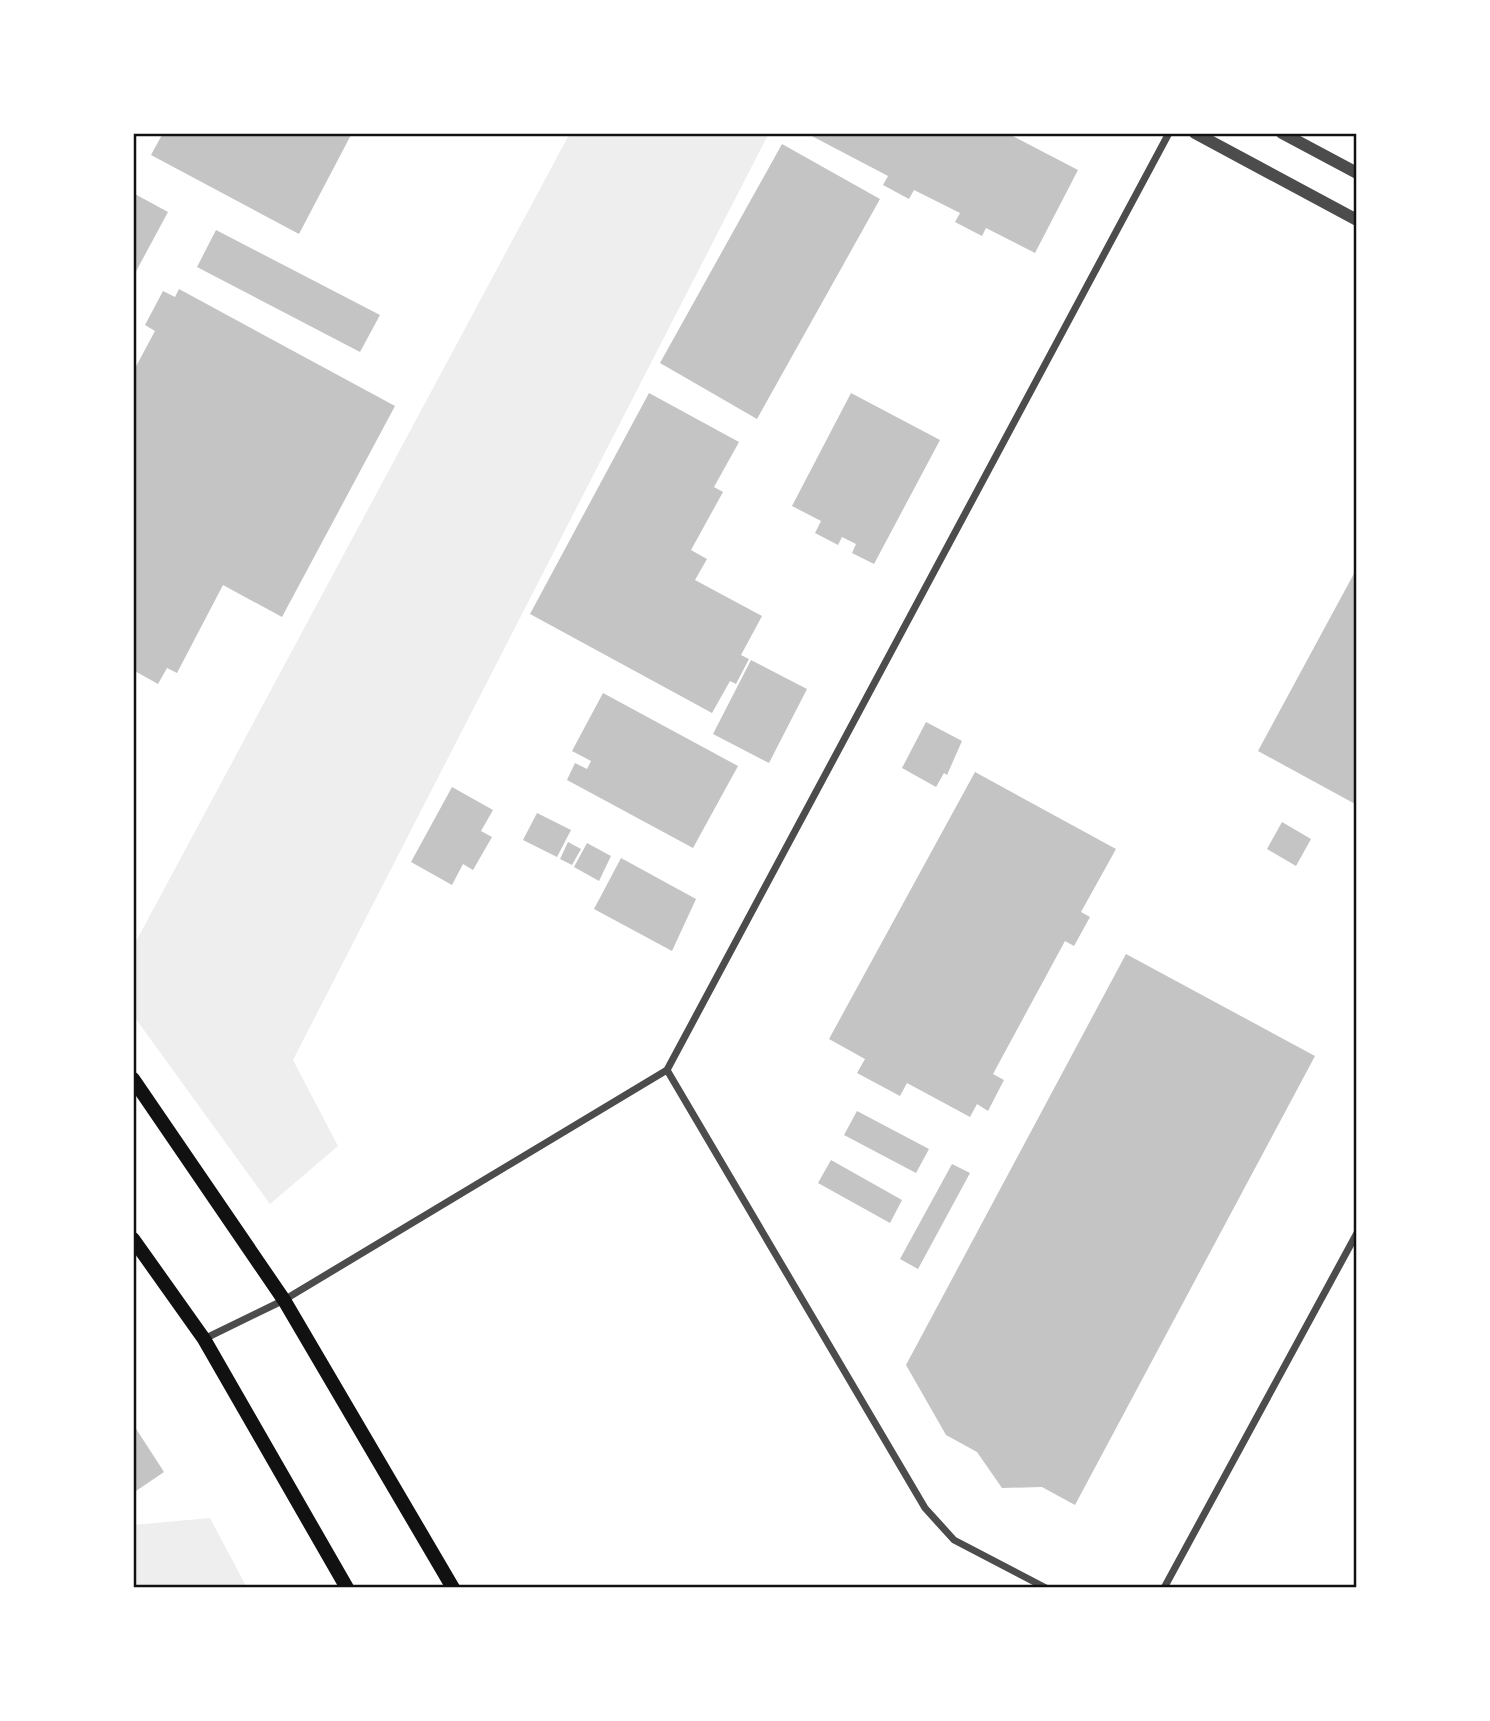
<svg xmlns="http://www.w3.org/2000/svg" width="1490" height="1721" viewBox="0 0 1490 1721" font-family="Roboto,sans-serif">
<style>
.green{fill:#eee}
.building{fill:#c4c4c4}
.lines{fill:none;stroke-linecap:round;stroke-linejoin:round}
.minor{stroke:#4c4c4c;stroke-width:7}
.tertiary{stroke:#4c4c4c;stroke-width:12}
.secondary{stroke:#111;stroke-width:14}
.neatline{fill:none;stroke:#111;stroke-width:2.5}
</style>
<rect width="100%" height="100%" fill="#fff"/>
<g class="green">
<path d="M 570,133 L 769,133 L 293,1060 L 338,1146 L 270,1204 L 133,1015 L 133,947 Z"/>
<path d="M 210,1518 L 247,1588 L 133,1588 L 133,1525 Z"/>
</g>
<g class="building">
<path d="M 163,133 L 352,133 L 299,234 L 151,155 Z"/>
<path d="M 806,133 L 1007,133 L 1078,170 L 1035,253 L 986,228 L 982,236 L 955,222 L 960,213 L 914,190 L 909,199 L 883,185 L 888,176 Z"/>
<path d="M 782,144 L 880,199 L 757,419 L 660,363 Z"/>
<path d="M 133,193 L 168,212 L 133,277 Z"/>
<path d="M 216,230 L 380,315 L 360,352 L 197,267 Z"/>
<path d="M 179,289 L 395,406 L 282,617 L 223,585 L 177,673 L 167,668 L 158,684 L 133,670 L 133,372 L 155,331 L 145,325 L 163,291 L 175,297 Z"/>
<path d="M 649,393 L 739,442 L 714,487 L 723,492 L 691,550 L 707,559 L 695,580 L 762,616 L 741,655 L 749,659 L 736,684 L 730,681 L 712,713 L 530,614 Z"/>
<path d="M 851,393 L 940,440 L 874,564 L 852,553 L 856,544 L 842,537 L 838,545 L 815,533 L 821,521 L 792,506 Z"/>
<path d="M 1357,568 L 1357,805 L 1258,751 Z"/>
<path d="M 751,660 L 807,689 L 769,763 L 713,734 Z"/>
<path d="M 603,693 L 738,766 L 693,848 L 567,780 L 575,763 L 587,769 L 591,761 L 572,751 Z"/>
<path d="M 926,722 L 962,741 L 947,775 L 944,773 L 936,787 L 902,768 Z"/>
<path d="M 975,772 L 1116,849 L 1081,912 L 1090,917 L 1074,946 L 1065,941 L 993,1074 L 1004,1080 L 988,1111 L 977,1104 L 970,1117 L 907,1083 L 900,1096 L 857,1073 L 865,1059 L 829,1039 Z"/>
<path d="M 452,787 L 493,810 L 481,831 L 492,837 L 473,870 L 463,864 L 452,885 L 411,862 Z"/>
<path d="M 537,813 L 571,830 L 557,857 L 523,840 Z"/>
<path d="M 1282,822 L 1311,839 L 1296,866 L 1267,849 Z"/>
<path d="M 568,842 L 581,849 L 572,865 L 560,859 Z"/>
<path d="M 587,843 L 611,856 L 599,881 L 574,867 Z"/>
<path d="M 621,858 L 696,899 L 672,951 L 594,909 Z"/>
<path d="M 1126,954 L 1315,1056 L 1075,1505 L 1042,1487 L 1002,1488 L 977,1452 L 946,1435 L 906,1365 Z"/>
<path d="M 857,1111 L 929,1149 L 916,1173 L 844,1135 Z"/>
<path d="M 831,1160 L 902,1200 L 890,1223 L 818,1183 Z"/>
<path d="M 952,1164 L 970,1173 L 918,1269 L 900,1259 Z"/>
<path d="M 133,1424 L 164,1472 L 133,1493 Z"/>
</g>
<g class="lines">
<g class="minor">
<path d="M 667,1070 L 925,1508 L 954,1540 L 1046,1588"/>
<path d="M 204,1339 L 284,1300 L 667,1070 L 1169,133"/>
<path d="M 1164,1588 L 1357,1233"/>
</g>
<g class="tertiary">
<path d="M 1195,133 L 1357,220"/>
<path d="M 1282,133 L 1357,173"/>
</g>
<g class="secondary">
<path d="M 133,1079 L 284,1300 L 453,1588"/>
<path d="M 133,1239 L 204,1339 L 347,1588"/>
</g>
</g>
<rect width="1490" height="1721" fill="none" stroke="#ffffff" stroke-width="270"/>
<rect x="135" y="135" width="1220" height="1451" class="neatline"/>
</svg>
